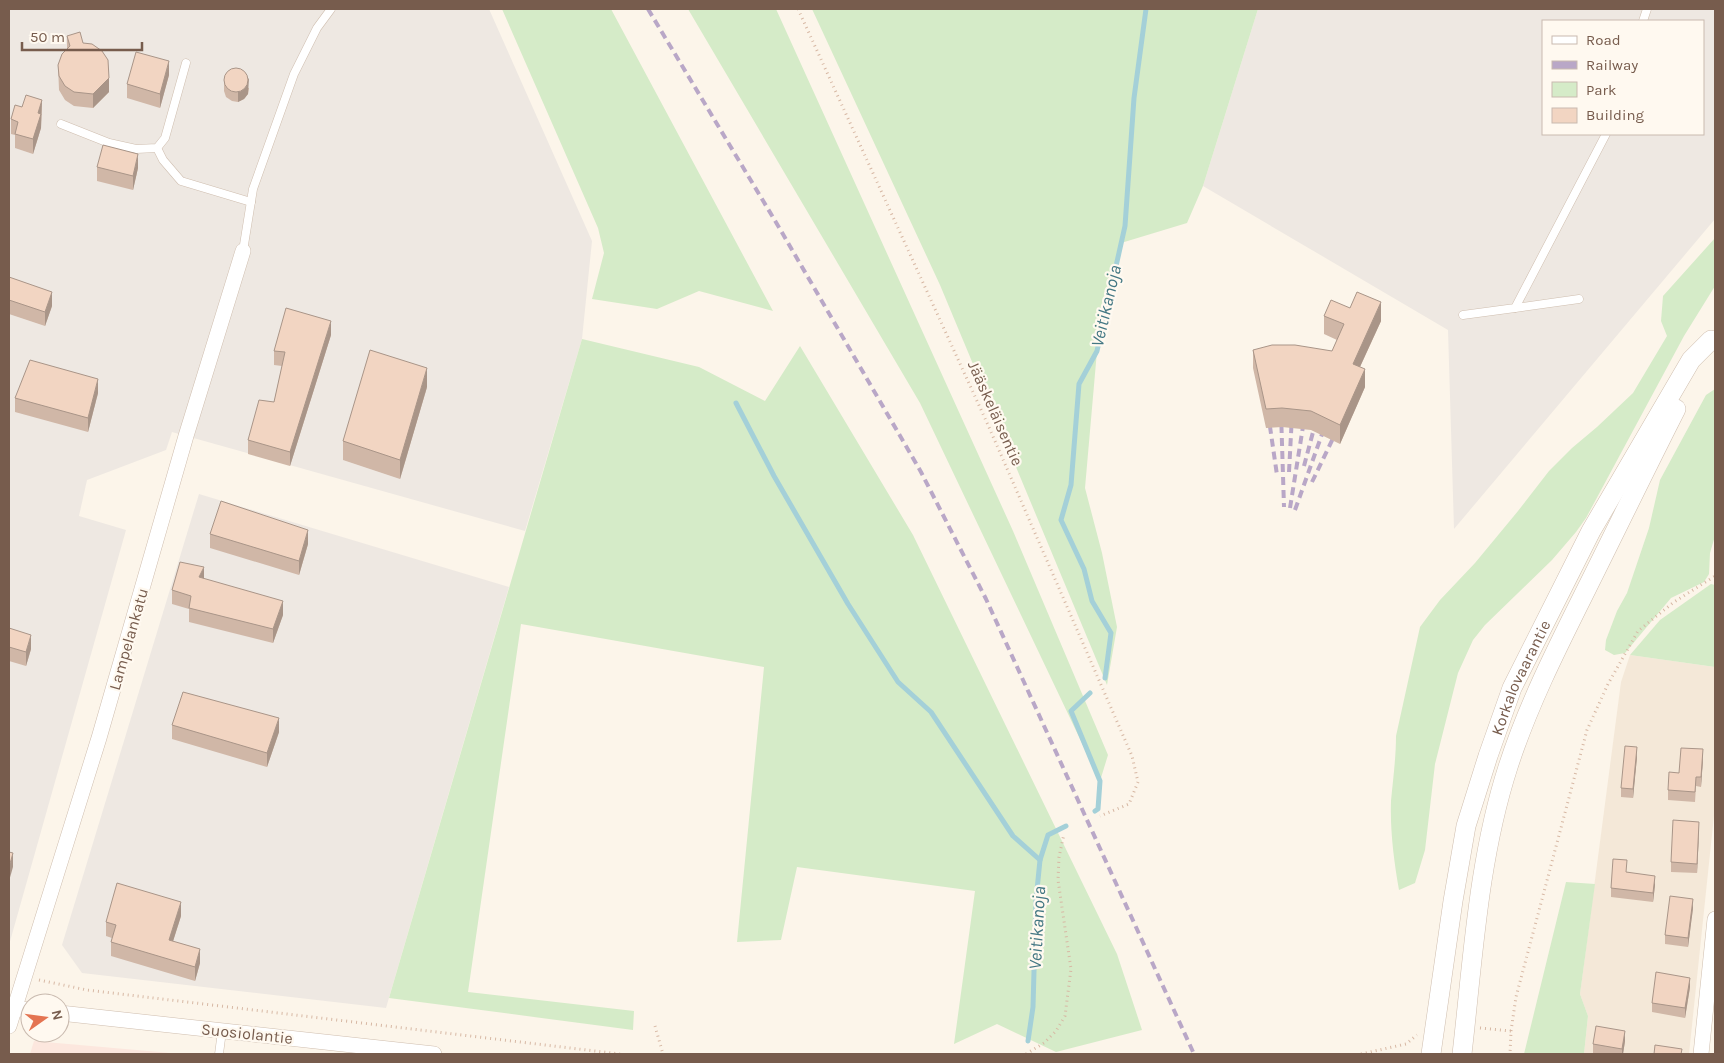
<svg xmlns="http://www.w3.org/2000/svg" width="1724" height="1063" viewBox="0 0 1724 1063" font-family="Karla,sans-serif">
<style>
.residential{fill:#f4e8d8}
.commercial{fill:#fce7de}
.industrial{fill:#eee8e2;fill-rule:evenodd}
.green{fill:#d5ebc8}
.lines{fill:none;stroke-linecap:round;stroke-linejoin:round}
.stream{stroke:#a4d0d8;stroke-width:5}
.service-casing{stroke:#cfbeaf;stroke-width:9}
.minor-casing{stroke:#cfbeaf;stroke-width:16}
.tertiary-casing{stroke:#cfbeaf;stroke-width:20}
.path{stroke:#d7b8a4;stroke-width:3;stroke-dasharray:1 4;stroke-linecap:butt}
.service{stroke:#fff;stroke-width:8}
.minor{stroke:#fff;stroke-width:15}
.tertiary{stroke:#fff;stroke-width:19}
.rail{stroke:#b9a7c7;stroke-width:4;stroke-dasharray:8 5;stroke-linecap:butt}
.wall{fill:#d0b7a7}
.shaded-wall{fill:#a99588}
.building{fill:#f2d5c2;stroke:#a99588}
.labels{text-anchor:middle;stroke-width:4.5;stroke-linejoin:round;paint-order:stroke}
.street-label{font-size:16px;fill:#775c4d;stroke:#fff9f0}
.water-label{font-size:18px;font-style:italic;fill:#437783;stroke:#fff9f0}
</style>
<rect width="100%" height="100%" fill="#fcf5ea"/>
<path class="residential" d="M 1630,655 L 1715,667 L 1715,806 L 1689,1054 L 1584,1054 L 1588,1016 L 1580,994 L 1621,682 Z"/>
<path class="commercial" d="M 34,1041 L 182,1054 L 30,1054 Z"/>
<g class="industrial">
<path d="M 9,9 L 489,9 L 592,241 L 582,339 L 525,531 L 172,432 L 166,450 L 87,480 L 79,516 L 126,530 L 9,945 Z"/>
<path d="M 1258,9 L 1715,9 L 1715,219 L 1454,529 L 1448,330 L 1203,186 ZM 1543,21 L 1703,21 L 1703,134 L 1543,134 Z"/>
<path d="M 199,494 L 509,587 L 386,1008 L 82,973 L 62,945 Z"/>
</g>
<g class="green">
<path d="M 502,9 L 611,9 L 773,311 L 699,291 L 657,309 L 592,299 L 604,253 L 598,228 Z"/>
<path d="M 688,9 L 776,9 L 1013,531 L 1108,755 L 1100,781 L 920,403 Z"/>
<path d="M 812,9 L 1258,9 L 1203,186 L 1187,223 L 1121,243 L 1097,351 L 1085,488 L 1102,553 L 1117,627 L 1107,685 L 940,285 Z"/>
<path d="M 1715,238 L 1715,286 L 1684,336 L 1586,518 L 1576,532 L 1552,560 L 1485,625 L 1473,640 L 1458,673 L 1435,764 L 1425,850 L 1415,883 L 1399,890 C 1394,861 1390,831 1391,801 C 1393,779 1396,758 1396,736 L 1420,627 L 1440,600 L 1475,563 L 1518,511 L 1549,471 L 1572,448 L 1597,427 L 1633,393 L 1667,336 L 1661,321 L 1663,296 Z"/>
<path d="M 582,339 L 699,367 L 765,401 L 800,346 L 913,535 L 1117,954 L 1142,1030 L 1056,1052 L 997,1024 L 954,1044 L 975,891 L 797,867 L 781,940 L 737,942 L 764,667 L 521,624 L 468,992 L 634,1011 L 633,1030 L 389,998 Z"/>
<path d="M 1715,389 L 1715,536 L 1710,553 L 1709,574 L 1704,582 L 1671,598 L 1625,653 L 1614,655 L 1605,650 L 1606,640 L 1617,611 L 1627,593 L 1649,528 L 1660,480 L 1706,395 Z"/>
<path d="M 1711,584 L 1715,585 L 1715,667 L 1630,655 L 1660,620 Z"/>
<path d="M 1566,882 L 1595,884 L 1580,994 L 1588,1016 L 1584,1054 L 1524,1054 Z"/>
</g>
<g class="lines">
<g class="stream">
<path d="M 736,403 L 774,476 L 848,604 L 898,682 L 931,712 L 1013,836 L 1040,860"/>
<path d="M 1105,678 L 1111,633 L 1092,601 L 1084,569 L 1061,520 L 1071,485 L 1079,384 L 1097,351 L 1125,226 L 1134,98 L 1146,9"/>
<path d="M 1090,693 L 1071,711 L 1100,781 L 1098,809 L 1095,811"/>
<path d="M 1028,1041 L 1033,1007 L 1036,900 L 1040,860 L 1048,835 L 1066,826"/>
</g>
<g class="service-casing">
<g id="service">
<path d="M 1643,21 L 1647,9"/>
<path d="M 61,124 L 109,143 L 136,149 L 157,148 L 165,138 L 186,63"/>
<path d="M 157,148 L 163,160 L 181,181 L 251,202"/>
<path d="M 243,251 L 253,189 L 294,74 L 317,28 L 331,9"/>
<path d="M 1515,308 L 1579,299"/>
<path d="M 1463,315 L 1515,308 L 1606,134"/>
<path d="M 219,1054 L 222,1031"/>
</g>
</g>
<g class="minor-casing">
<g id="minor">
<path d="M 9,1008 L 30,1010"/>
<path d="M 60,1013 L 434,1054"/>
<path d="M 9,1026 L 99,738 L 186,436 L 243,251"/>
<path d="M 1701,1054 L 1715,919"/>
</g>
</g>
<g class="tertiary-casing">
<g id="tertiary">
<path id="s1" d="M 1431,1054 L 1453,901 L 1466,826 L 1488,756 L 1512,688 L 1591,531 L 1691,360 L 1711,340"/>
<path d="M 1462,1054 C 1473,959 1478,860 1508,767 C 1528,705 1558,646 1587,588 C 1617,528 1646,468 1676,409"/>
</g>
</g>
<g class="path">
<path d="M 798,9 L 988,425 L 1132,756 L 1138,782 L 1129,804 L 1100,816"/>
<path d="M 39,980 L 87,990 L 620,1054"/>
<path d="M 655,1026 L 663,1054"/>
<path d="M 1480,1028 L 1511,1031 L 1510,1054"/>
<path d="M 1511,1031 L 1516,997 L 1587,730 L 1608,684 L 1638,631 L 1674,602 L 1715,576"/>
<path d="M 1026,1054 L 1044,1043 L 1056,1031 L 1065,1016 L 1071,969 L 1058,880 L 1059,857 L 1064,834"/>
<path d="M 1361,1054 L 1406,1044 L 1417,1035"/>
</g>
<use href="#service" class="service"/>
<use href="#minor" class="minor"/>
<use href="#tertiary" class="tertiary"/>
<g class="rail">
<path d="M 648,9 L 780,229 L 921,472 L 986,599 L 1194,1054"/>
<path d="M 1281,412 L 1284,507"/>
<path d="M 1268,413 L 1277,475"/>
<path d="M 1304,466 L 1317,417"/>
<path d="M 1289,472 L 1292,415"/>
<path d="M 1312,482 L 1338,428"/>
<path d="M 1290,508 L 1305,414"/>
<path d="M 1295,510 L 1326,423"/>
</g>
</g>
<g class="wall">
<path d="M 67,36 L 83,43 L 109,92 L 93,108 L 74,106 L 65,100 L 59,90 L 58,65 L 67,49 Z"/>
<path d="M 169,75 L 160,108 L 127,98 L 127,84 Z"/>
<path d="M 224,81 L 249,88 L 248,94 L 244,99 L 238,102 L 232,101 L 226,97 L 224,91 Z"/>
<path d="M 42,100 L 41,128 L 33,154 L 15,148 L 15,135 L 11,134 L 11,119 L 22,107 Z"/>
<path d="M 97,167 L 138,168 L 133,190 L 97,181 Z"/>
<path d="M 9,277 L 52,306 L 45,326 L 9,314 Z"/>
<path d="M 1324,316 L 1381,321 L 1360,367 L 1365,387 L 1340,444 L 1311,430 L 1282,427 L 1266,428 L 1253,368 L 1253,350 L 1332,351 L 1337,340 L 1324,334 Z"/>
<path d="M 331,335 L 290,466 L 248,454 L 248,440 L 274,402 L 282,366 L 274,365 L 274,351 Z"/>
<path d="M 427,387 L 400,479 L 343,460 L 343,441 Z"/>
<path d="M 98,393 L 88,432 L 15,412 L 15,398 Z"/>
<path d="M 210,534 L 308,544 L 299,575 L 210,548 Z"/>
<path d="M 204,579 L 283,615 L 273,643 L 189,622 L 189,609 L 172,604 L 172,590 Z"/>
<path d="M 9,628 L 31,649 L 26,666 L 9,661 Z"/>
<path d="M 172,725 L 279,732 L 267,767 L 172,739 Z"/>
<path d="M 1637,757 L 1633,798 L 1621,797 L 1621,788 Z"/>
<path d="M 1703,759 L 1701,787 L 1696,786 L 1695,802 L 1668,800 L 1668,790 L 1679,773 Z"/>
<path d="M 1699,831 L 1697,873 L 1671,872 L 1671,862 Z"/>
<path d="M 1627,872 L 1655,885 L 1653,902 L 1611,897 L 1611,888 Z"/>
<path d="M 1693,908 L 1688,947 L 1665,944 L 1665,935 Z"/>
<path d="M 181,916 L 173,941 L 200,963 L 195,981 L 111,956 L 111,942 L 112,938 L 106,936 L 106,922 Z"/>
<path d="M 1690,987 L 1685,1018 L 1652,1012 L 1652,1003 Z"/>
<path d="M 1625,1041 L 1623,1054 L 1597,1054 L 1593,1053 L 1593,1044 Z"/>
</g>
<g class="shaded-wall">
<path d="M 169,61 L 169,75 L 160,108 L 160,94 Z"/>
<path d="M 109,78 L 109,92 L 93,108 L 93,94 Z"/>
<path d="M 249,78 L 248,94 L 244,99 L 238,102 L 238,92 Z"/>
<path d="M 42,100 L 41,128 L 33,154 L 33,139 L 38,113 Z"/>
<path d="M 138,154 L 138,168 L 133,190 L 133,176 Z"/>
<path d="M 52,292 L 52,306 L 45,326 L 45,312 Z"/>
<path d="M 1381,302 L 1381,321 L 1353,382 L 1353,364 Z"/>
<path d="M 331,321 L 331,335 L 290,466 L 290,452 Z"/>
<path d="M 427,368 L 427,387 L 400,479 L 400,460 Z"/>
<path d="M 1365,369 L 1365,387 L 1340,444 L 1340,425 Z"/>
<path d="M 98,379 L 98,393 L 88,432 L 88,418 Z"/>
<path d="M 308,530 L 308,544 L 299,575 L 299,561 Z"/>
<path d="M 204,567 L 204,581 L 199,577 Z"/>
<path d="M 283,601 L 283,615 L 273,643 L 273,629 Z"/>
<path d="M 31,635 L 31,649 L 26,666 L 26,652 Z"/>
<path d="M 279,718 L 279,732 L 267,767 L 267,753 Z"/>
<path d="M 1637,747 L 1637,757 L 1633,798 L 1633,789 Z"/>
<path d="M 1703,749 L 1703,759 L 1701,787 L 1701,777 Z"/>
<path d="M 1699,822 L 1699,831 L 1697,873 L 1697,864 Z"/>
<path d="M 13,853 L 13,867 L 9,881 L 9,867 Z"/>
<path d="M 1655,876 L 1655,885 L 1653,902 L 1653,893 Z"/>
<path d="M 1693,899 L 1693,908 L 1688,947 L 1688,938 Z"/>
<path d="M 181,902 L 181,916 L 169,954 L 169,940 Z"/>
<path d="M 200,949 L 200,963 L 195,981 L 195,967 Z"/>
<path d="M 1690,978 L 1690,987 L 1685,1018 L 1685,1008 Z"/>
<path d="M 1625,1031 L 1625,1041 L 1623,1054 L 1622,1054 L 1622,1049 Z"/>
</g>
<g class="building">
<path d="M 80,32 L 83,43 L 92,44 L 102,51 L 108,60 L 109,78 L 93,94 L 74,92 L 65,86 L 59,76 L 58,65 L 62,54 L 70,46 L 67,36 Z"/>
<path d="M 136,52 L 169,61 L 160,94 L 127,84 Z"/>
<circle cx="236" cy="80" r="12"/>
<path d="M 26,95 L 42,100 L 38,113 L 41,114 L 33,139 L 15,134 L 18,122 L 11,119 L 15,105 L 22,107 Z"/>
<path d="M 103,145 L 138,154 L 133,176 L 97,167 Z"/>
<path d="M 9,277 L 52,292 L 45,312 L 9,300 Z"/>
<path d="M 1357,292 L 1381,302 L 1353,364 L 1365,369 L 1340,425 L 1311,411 L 1282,408 L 1266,409 L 1253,350 L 1272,345 L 1295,345 L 1332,351 L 1344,324 L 1324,316 L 1331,300 L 1350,308 Z"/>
<path d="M 286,308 L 331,321 L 290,452 L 248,440 L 259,400 L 274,402 L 285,352 L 274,351 Z"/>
<path d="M 370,350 L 427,368 L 400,460 L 343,441 Z"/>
<path d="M 30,360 L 98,379 L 88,418 L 15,398 Z"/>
<path d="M 221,501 L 308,530 L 299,561 L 210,534 Z"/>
<path d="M 180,562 L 204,567 L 199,577 L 283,601 L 273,629 L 189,608 L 191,596 L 172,590 Z"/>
<path d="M 9,628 L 31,635 L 26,652 L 9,647 Z"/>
<path d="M 183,692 L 279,718 L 267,753 L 172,725 Z"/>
<path d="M 1625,746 L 1637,747 L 1633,789 L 1621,788 Z"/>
<path d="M 1681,748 L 1703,749 L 1701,777 L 1696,777 L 1695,792 L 1668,790 L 1669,772 L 1679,773 Z"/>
<path d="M 1673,820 L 1699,822 L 1697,864 L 1671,862 Z"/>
<path d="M 9,852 L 13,853 L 9,867 Z"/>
<path d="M 1613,859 L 1627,860 L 1626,872 L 1655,876 L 1653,893 L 1611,888 Z"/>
<path d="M 117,883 L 181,902 L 169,940 L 200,949 L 195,967 L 111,942 L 116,925 L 106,922 Z"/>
<path d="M 1670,896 L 1693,899 L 1688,938 L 1665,935 Z"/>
<path d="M 1656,972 L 1690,978 L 1685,1008 L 1652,1003 Z"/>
<path d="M 1596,1026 L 1625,1031 L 1622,1049 L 1593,1044 Z"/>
<path d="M 1655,1045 L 1682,1049 L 1681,1054 L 1654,1054 Z"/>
</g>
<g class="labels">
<g class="street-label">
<text transform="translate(996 413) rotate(66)" y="6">Jääskeläisentie</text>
<text transform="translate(128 639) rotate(-74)" y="6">Lampelankatu</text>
<text dy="6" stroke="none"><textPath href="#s1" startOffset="389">Korkalovaarantie</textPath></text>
<text transform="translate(247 1033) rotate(6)" y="6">Suosiolantie</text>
</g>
<g class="water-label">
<text transform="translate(1106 306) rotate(-77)" y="6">Veitikanoja</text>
<text transform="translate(1037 928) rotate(-87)" y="6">Veitikanoja</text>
</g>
</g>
<rect width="1724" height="1063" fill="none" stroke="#775c4d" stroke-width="20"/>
<rect x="1542" y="20" width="162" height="115" fill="#fff9f0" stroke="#c9baaf"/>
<rect x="1552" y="36" width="25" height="8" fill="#ffffff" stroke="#c9baaf"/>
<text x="1586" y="45" font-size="15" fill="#775c4d">Road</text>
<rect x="1552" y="61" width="25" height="8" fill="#b9a7c7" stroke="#c9baaf"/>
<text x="1586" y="70" font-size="15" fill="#775c4d">Railway</text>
<rect x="1552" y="82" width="25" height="15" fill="#d5ebc8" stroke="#c9baaf"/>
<text x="1586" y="95" font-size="15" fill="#775c4d">Park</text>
<rect x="1552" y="108" width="25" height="15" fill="#f2d5c2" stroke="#c9baaf"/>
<text x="1586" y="120" font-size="15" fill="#775c4d">Building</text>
<g transform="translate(45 1018) rotate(76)"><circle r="24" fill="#fff9f0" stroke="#c9baaf"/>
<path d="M0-4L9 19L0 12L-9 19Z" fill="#e47451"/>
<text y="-8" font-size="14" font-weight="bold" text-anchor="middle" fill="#775c4d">N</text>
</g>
<path d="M22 42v8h120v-8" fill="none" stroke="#775c4d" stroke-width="2.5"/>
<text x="30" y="42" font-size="15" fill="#775c4d" stroke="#fff9f0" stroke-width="4" paint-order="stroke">50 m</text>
</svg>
